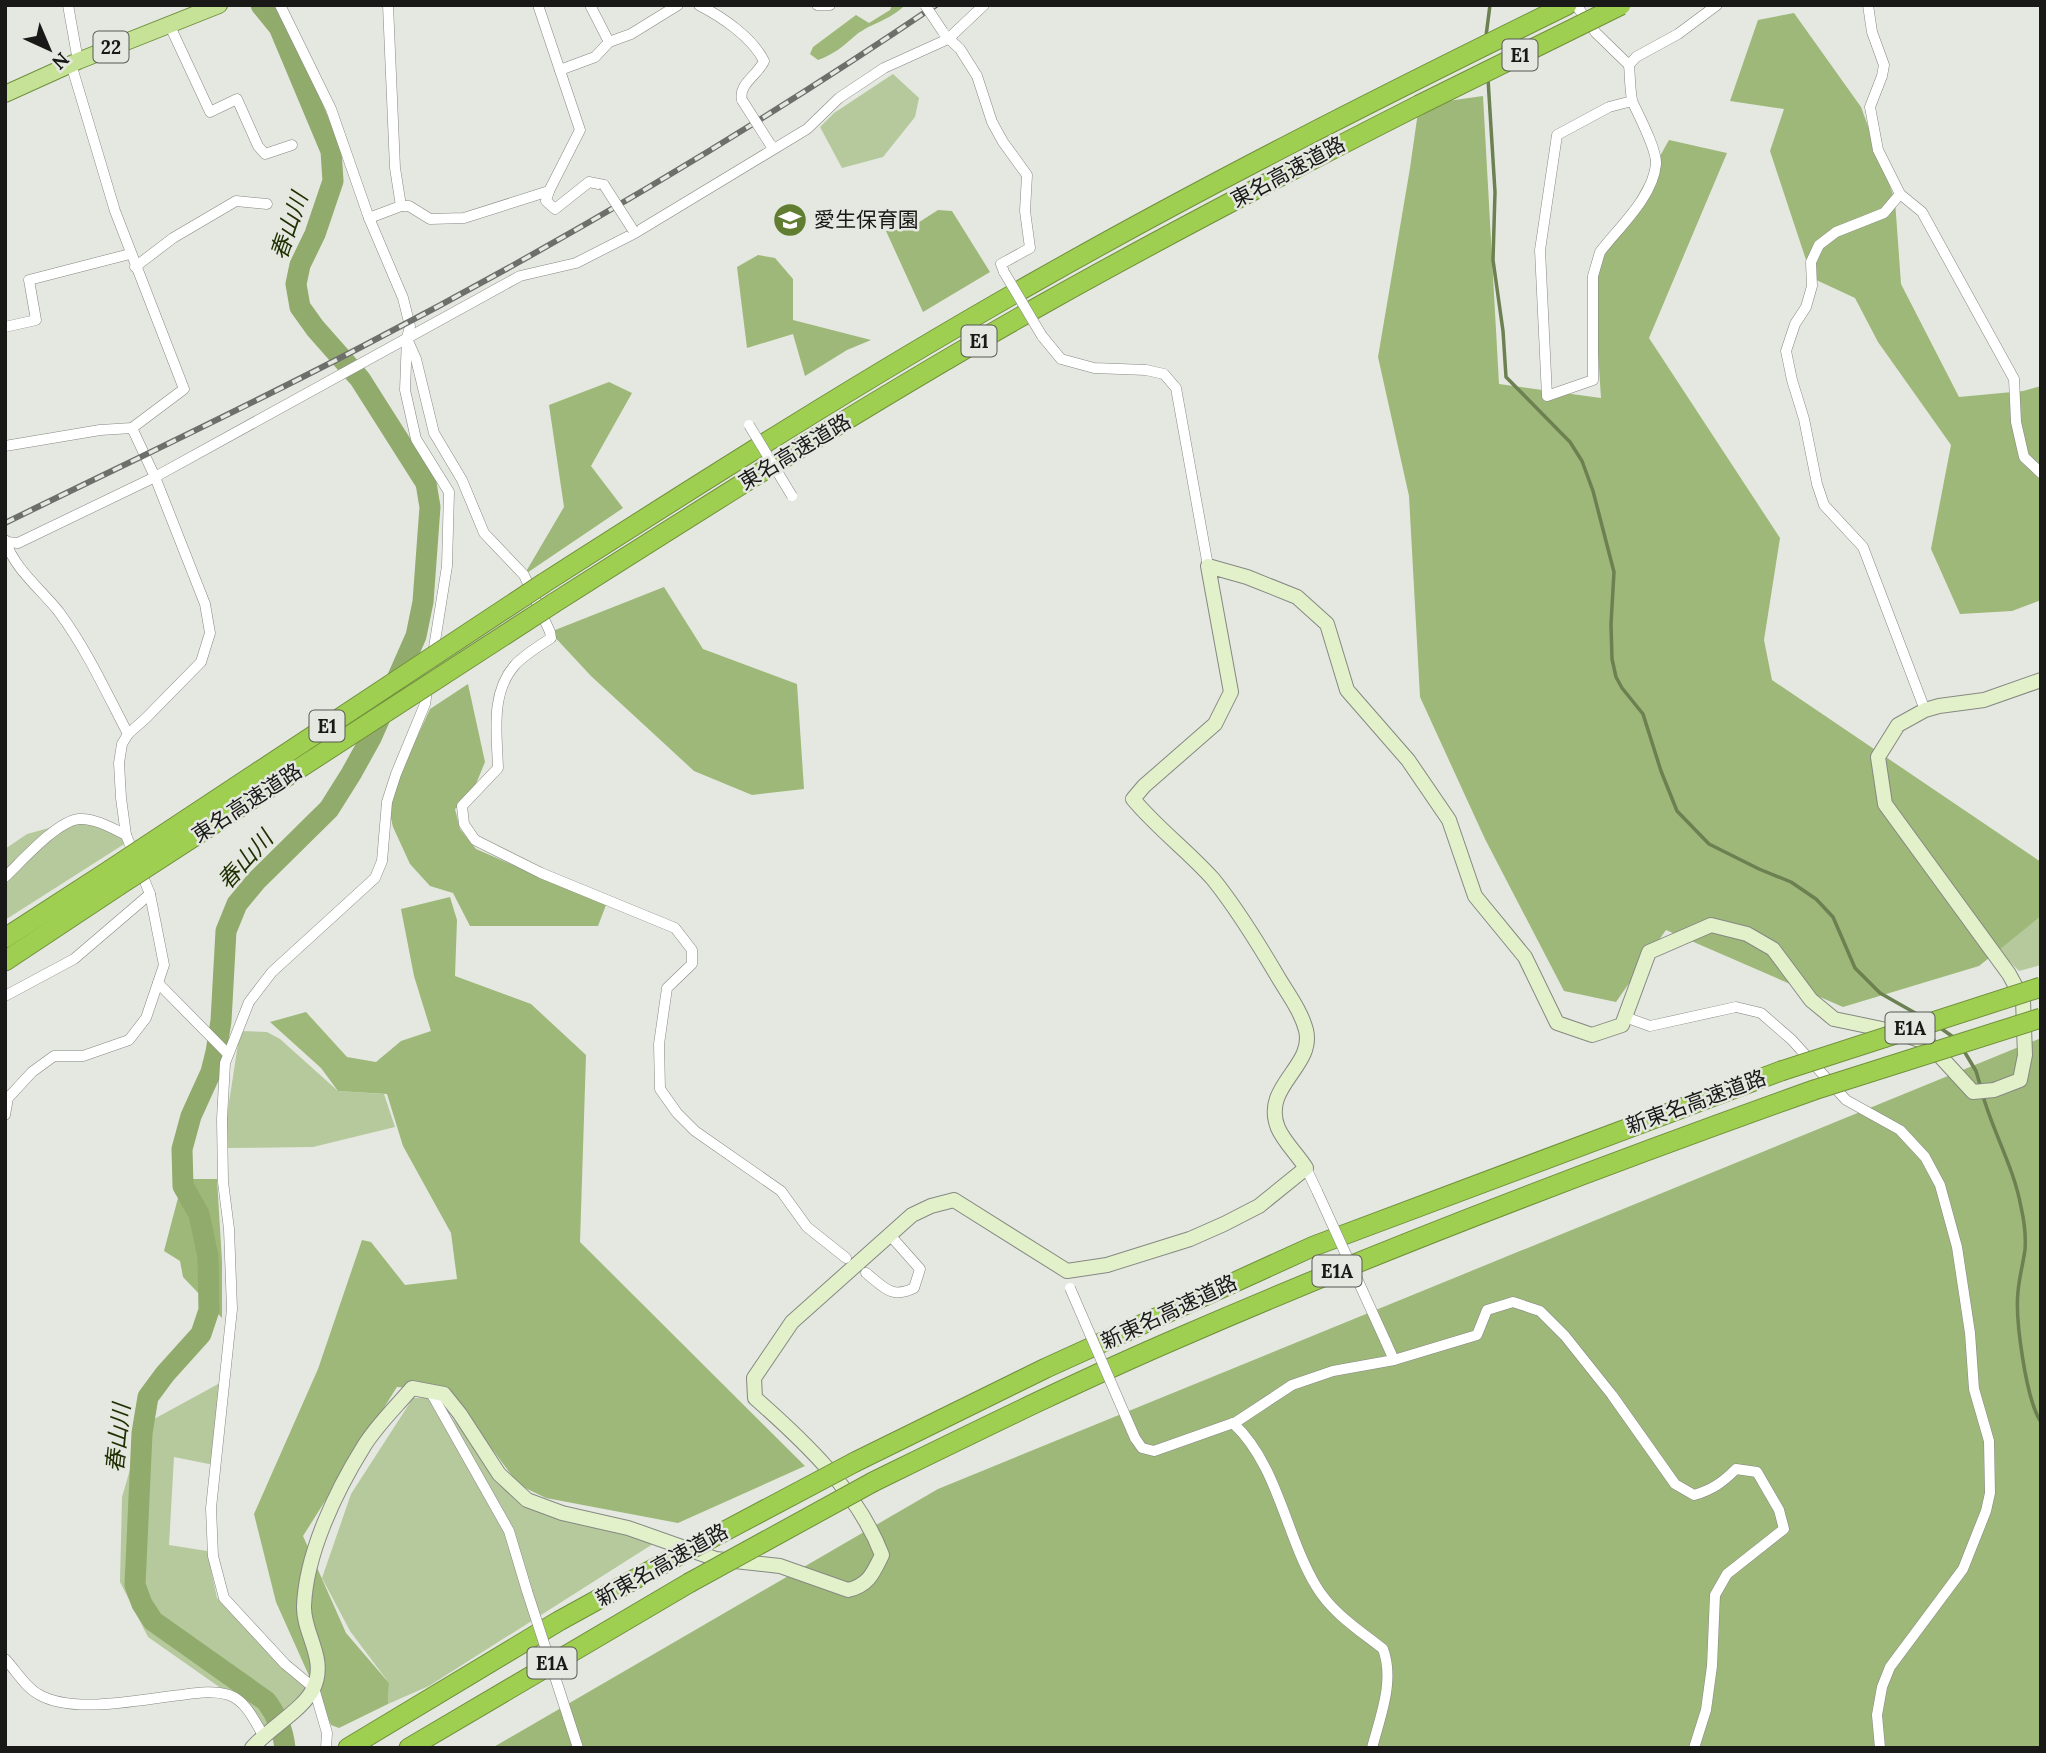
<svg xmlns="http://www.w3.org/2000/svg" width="2046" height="1753" viewBox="0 0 2046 1753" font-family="Lora,'Noto Sans JP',serif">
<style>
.green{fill:#b5c99c}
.forest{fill:#9db878}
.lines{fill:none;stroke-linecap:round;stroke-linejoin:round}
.stream{stroke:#6c8052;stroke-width:3.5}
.river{stroke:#90ab6b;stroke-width:21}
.street-casing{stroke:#868883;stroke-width:11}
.secondary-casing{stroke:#868883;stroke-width:16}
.primary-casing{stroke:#70903c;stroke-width:18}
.highway-casing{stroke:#70903c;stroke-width:21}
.street{stroke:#fff;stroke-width:10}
.secondary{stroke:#e2f1ca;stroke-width:14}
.primary{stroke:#c5e296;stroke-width:16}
.highway{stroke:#9fcf50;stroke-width:19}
.rail-casing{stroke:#6d6f6b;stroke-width:6}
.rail{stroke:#e5e8e1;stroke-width:3.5;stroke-dasharray:10;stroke-linecap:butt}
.street-bridge-casing{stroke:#868883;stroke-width:11;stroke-linecap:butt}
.highway-bridge-casing{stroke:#70903c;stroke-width:21;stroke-linecap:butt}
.street-bridge{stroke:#fff;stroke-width:10}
.highway-bridge{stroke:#9fcf50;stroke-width:19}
.labels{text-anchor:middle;stroke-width:5;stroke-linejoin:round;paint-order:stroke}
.shield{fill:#e5e8e1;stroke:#565854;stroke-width:2}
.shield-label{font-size:19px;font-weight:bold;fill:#191a18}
.street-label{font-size:21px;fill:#191a18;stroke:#e5e8e1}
.poi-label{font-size:21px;fill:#191a18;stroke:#e5e8e1;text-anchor:start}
.water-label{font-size:23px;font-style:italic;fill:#1f3000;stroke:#e5e8e1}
</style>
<rect width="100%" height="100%" fill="#e5e8e1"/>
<g class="green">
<path d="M 893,74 L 919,98 L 915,117 L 883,157 L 842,168 L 820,127 L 834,113 Z"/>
<path d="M 82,819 L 129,841 L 5,920 L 5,849 L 27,834 Z"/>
<path d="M 2041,916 L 2041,965 L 2019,971 L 1998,950 Z"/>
<path d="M 240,1031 L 267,1032 L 280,1039 L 338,1091 L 384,1094 L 395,1127 L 313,1147 L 222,1148 Z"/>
<path d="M 220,1383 L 214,1465 L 174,1457 L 169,1545 L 207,1551 L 217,1598 L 310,1688 L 267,1733 L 242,1703 L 148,1637 L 120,1582 L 122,1497 L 143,1425 Z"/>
<path d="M 434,1397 L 492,1464 L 512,1496 L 539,1511 L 656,1542 L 429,1686 L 388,1704 L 389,1683 L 350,1631 L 322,1578 L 351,1494 L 413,1398 Z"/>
</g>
<g class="forest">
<path d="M 892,5 L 905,5 C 891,20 871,23 856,35 C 843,46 835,54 818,60 L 810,54 L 813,47 L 856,15 L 869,23 L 890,10 Z"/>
<path d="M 1794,13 L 1861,107 L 1895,200 L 1901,284 L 1959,397 L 2023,391 L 2041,386 L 2041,600 L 2012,611 L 1960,614 L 1931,549 L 1951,445 L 1878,342 L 1855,298 L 1812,278 L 1770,151 L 1784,109 L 1730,101 L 1758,20 Z"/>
<path d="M 1483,96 L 1499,384 L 1601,398 L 1593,276 L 1669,140 L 1727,153 L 1649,338 L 1780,538 L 1764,640 L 1772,680 L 2041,862 L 2041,916 L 1979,966 L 1843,1007 L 1666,930 L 1616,1002 L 1564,991 L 1485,839 L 1420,697 L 1409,496 L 1378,357 L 1410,168 L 1419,105 Z"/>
<path d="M 938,210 L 952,211 L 990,272 L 923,312 L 886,231 L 910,228 Z"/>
<path d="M 758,255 L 775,258 L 793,279 L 793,320 L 871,340 L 847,350 L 805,376 L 793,334 L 747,348 L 737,267 Z"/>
<path d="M 609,382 L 632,393 L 591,466 L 623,508 L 524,575 L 564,507 L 549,405 Z"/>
<path d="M 664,587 L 703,649 L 797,684 L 804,789 L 752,795 L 694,771 L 591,676 L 550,632 Z"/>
<path d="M 468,684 L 485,762 L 471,796 L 455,809 L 460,829 L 476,849 L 606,905 L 598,926 L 470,926 L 453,893 L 430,886 L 410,864 L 393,827 L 387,802 L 430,709 Z"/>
<path d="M 450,897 L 457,920 L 455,976 L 531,1004 L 586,1055 L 580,1242 L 805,1466 L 678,1523 L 546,1498 L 519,1485 L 448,1390 L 397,1387 L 303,1536 L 346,1633 L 389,1683 L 388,1704 L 339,1728 L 331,1725 L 276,1602 L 254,1514 L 318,1369 L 362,1240 L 371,1242 L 405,1285 L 457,1279 L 451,1233 L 403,1146 L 387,1094 L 338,1091 L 321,1068 L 270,1022 L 306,1012 L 347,1057 L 376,1062 L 401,1041 L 431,1031 L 414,976 L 401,909 Z"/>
<path d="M 2041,1038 L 2041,1748 L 492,1748 L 938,1489 Z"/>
<path d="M 183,1179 L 217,1179 L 222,1262 L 222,1318 L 183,1277 L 180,1261 L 164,1251 Z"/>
</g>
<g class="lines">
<g class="stream">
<path d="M 1486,36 L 1490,5"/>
<path d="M 1488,79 L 1495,192 L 1493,260 L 1503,331 L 1506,377 L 1570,442 L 1582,461 L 1593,491 L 1614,572 L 1611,624 L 1612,659 L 1616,677 L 1622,688 L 1643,714 L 1661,771 L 1677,811 L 1709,844 L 1759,869 L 1791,882 L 1816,899 L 1833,917 L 1855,968 L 1880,993 L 1924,1018"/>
<path d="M 1939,1027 L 1956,1039"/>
<path d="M 1964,1051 L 1976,1071 L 1981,1088"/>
<path d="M 1983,1096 C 1994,1134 2014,1168 2021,1207 C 2024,1220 2026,1237 2025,1250 C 2023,1264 2019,1278 2018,1292 C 2015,1319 2026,1400 2041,1422"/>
</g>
<path class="river" d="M 261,5 L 279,27 L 331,151 L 333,181 L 315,234 L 300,265 L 296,284 L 300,307 L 315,328 L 360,379 L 426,483 L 430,507 L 423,602 L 416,636 L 371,738 L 351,774 L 329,809 L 256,881 L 237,904 L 226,931 L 221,1021 L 216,1052 L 211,1072 L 191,1116 L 182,1149 L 183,1186 L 199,1214 L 208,1257 L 209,1310 L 201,1334 L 165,1374 L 148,1397 L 142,1433 L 135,1585 L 142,1604 L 153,1621 L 266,1701 C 277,1715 283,1729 285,1748"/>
<g class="street-casing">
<g id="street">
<path d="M 68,5 L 78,61"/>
<path d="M 280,5 L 331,109 L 369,218 L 403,298 L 410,326 L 407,338 L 405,390 L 416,439 L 449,492 L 447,566 L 425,704 L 396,774 L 387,802 L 382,861 L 375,878 L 272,972 L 249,1002 L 225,1063 L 222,1119 L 223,1182 L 229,1229 L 232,1309 L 211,1508 L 213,1556 L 224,1598 L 285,1664 L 314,1688 L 327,1733 L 326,1748"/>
<path d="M 388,5 L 395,168 L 401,206"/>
<path d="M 538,5 L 580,130 L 549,191 L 546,201 L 555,209 L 589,182 L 604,185"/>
<path d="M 590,5 L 609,42"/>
<path d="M 699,5 C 722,17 752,37 764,61 C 758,75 738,84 742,100"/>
<path d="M 817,5 L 830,5"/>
<path d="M 1576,5 L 1596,33 L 1629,65"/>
<path d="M 1868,5 L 1872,32 L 1884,65 L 1882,76 L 1870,107 L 1878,150 L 1900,194 L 1922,212 L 2014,379 L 2016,422 L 2024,457 L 2041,473"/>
<path d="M 169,24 L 210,112 L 237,99 L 258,146 L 265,154 L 292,145"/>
<path d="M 945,35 L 960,49 L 977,76 L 992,122 L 1003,142 L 1027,175 L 1025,211 L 1030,248 L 1001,264 L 1004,272"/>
<path d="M 560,70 L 595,57 L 609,42 L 631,34 L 678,5"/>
<path d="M 1632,101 L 1609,107 L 1557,135 L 1540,250 L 1547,396 L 1593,380 L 1593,276 L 1600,252 C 1619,227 1653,197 1656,164 C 1657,150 1639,116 1633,103 C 1630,96 1630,74 1629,65 L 1636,57 L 1678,34 L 1717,5"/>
<path d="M 1900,194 L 1884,213 L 1836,232 L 1819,245 L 1811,262 L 1812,286 L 1806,307 L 1795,324 L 1786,351 L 1792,380 L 1804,419 L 1817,484 L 1824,505 L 1863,547 L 1925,710"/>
<path d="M 369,218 L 401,206 L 409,206 L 430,219 L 464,218 L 549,191"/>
<path d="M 135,267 L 173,238 L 236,201 L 267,204"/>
<path d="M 5,327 L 36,320 L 29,280 L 130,254"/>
<path d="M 1042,336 L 1061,359 L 1094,368 L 1146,370 L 1164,374 L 1176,388 L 1208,566"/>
<path d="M 408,341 L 416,359 L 434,433 L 462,480 L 484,533 L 524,575 L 550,632 L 551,638 C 539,646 524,655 515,665 C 490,693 497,734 498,768 L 462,806 L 464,824 L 475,840 L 541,873 L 675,928 L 692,950 L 692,964 L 667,988 L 659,1044 L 660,1089 L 677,1113 L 695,1131 L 781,1191 L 807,1227 L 846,1258"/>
<path d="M 5,446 L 100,430 L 132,428"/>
<path d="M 5,540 C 15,570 40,588 59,612 C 87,650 106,692 128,734"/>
<path d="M 6,542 L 18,543 L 155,477 L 520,276 L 576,263 L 635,233 L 807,129 L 839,98 L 884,68 L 948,39 L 984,5"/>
<path d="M 5,877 C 22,861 57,821 79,819 C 95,818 112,828 126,835"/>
<path d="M 158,983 L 228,1054"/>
<path d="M 5,996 L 74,959 L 150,894"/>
<path d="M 1625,1017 L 1650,1026 L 1736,1007 L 1761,1013 L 1792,1040 L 1846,1100 L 1900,1130 L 1925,1157 L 1940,1185 L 1957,1247 L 1970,1333 L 1974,1389 L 1989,1441 L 1990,1493 L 1986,1511 L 1963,1569 L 1890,1667 L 1882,1687 L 1877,1715 L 1880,1748"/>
<path d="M 5,1115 L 8,1098 L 32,1072 L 54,1056 L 83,1056 L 129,1040 L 146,1018 L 164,965 L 150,894 L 126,835 L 121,798 L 119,763 L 122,744 L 128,734 L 146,718 L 201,662 L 210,633 L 205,604 L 155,477 L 132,428 L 184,389 L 115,211 L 71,64"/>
<path d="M 1306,1168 L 1317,1191"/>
<path d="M 866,1273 C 885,1288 891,1299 914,1288 L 920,1269 L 889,1234"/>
<path d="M 1394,1360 L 1477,1335 L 1487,1310 L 1513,1302 L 1540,1311 L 1565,1336 L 1612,1395 L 1675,1484 L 1694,1495 C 1712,1490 1723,1482 1736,1469 L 1757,1472 L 1779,1510 L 1784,1529 L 1727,1574 L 1715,1595 L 1712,1666 L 1706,1710 L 1694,1748"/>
<path d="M 430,1391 L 509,1531 L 527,1591"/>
<path d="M 1233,1423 C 1278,1465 1285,1534 1316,1586 C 1332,1613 1359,1630 1383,1649 C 1395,1681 1380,1717 1372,1748"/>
<path d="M 1135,1438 L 1142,1448 L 1154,1451 L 1236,1422 L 1292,1385 L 1333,1371 L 1394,1360 L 1385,1340"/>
<path d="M 5,1659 C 15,1669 25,1687 38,1694 C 73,1715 141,1699 181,1695 C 196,1693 213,1690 229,1695 C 246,1701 254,1720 263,1735"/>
<path d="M 568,1717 L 578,1748"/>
</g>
</g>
<g class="secondary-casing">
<path id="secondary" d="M 252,1748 C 268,1729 304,1709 313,1689 C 328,1659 303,1634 304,1606 C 306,1553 336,1491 364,1446 C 377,1425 396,1407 412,1388 L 444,1394 L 460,1414 L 499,1474 L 527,1500 L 562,1513 L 628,1528 L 716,1559 L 780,1566 L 848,1590 C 869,1585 873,1573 882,1555 C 858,1492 805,1442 755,1398 L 754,1378 L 792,1322 L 912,1215 L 931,1206 L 954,1200 L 1067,1271 L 1107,1265 L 1190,1239 L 1224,1224 L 1259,1206 L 1306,1168 C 1298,1155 1284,1142 1278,1128 C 1261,1086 1315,1067 1306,1030 C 1301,1011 1288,994 1278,977 C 1258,943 1238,910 1213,879 C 1188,851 1157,828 1133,799 L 1144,786 L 1215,724 L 1231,692 L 1208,566 L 1247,577 L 1297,597 L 1327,624 L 1347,690 L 1408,760 L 1449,820 L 1475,896 L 1525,957 L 1557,1023 L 1592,1035 L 1622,1025 L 1649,952 L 1711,925 L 1747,934 L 1773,949 L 1811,1000 L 1834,1019 L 1896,1032 L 1928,1043 L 1973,1092 L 1994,1090 L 2020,1080 L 2025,1055 L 2023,1000 L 2009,974 L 1885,804 L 1878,757 L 1898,725 L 1925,710 L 1939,706 L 1984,700 L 2041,680"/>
</g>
<g class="primary-casing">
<path id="primary" d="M 5,94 L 78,61 L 219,5"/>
</g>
<g class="highway-casing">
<g id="highway">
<path d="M 544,583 C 705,480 867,377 1033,283 C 1207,184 1386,94 1567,5"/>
<path d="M 554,603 C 716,500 878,397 1045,303 C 1168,234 1293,169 1419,105"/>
<path d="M 5,938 L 110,870"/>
<path d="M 5,961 L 118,886"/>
<path d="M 855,1462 L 1046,1368 L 1314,1246 L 1781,1071"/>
<path d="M 873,1482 C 975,1432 1078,1381 1183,1336 C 1390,1246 1601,1166 1814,1090"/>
<path d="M 348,1748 L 559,1621 L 657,1567"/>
<path d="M 409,1748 L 689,1583"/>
</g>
</g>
<use href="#street" class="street"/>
<use href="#secondary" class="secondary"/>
<use href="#primary" class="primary"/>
<use href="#highway" class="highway"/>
<g class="rail-casing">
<path id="rail" d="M 5,523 C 125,464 247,407 365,345 C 561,243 753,129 936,5"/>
</g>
<use href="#rail" class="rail"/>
<g class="street-bridge-casing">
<g id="street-bridge">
<path d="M 925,5 L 943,32"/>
<path d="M 742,100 L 770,144"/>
<path d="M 604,185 L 633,230"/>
<path d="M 1004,272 L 1042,336"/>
<path d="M 749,425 L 792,496"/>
<path d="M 1317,1191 L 1385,1340"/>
<path d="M 1070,1288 L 1135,1438"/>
<path d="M 527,1591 L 568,1717"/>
</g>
</g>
<g class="highway-bridge-casing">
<g id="highway-bridge">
<path d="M 1419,105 L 1621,5"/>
<path d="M 110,870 L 544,583"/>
<path d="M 118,886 L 554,603"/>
<path d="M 1781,1071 L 2041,987"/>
<path d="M 1814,1090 L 2041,1018"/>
<path d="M 657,1567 L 855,1462"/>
<path d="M 689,1583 L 873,1482"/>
</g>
</g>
<use href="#street-bridge" class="street-bridge"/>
<use href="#highway-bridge" class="highway-bridge"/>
</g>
<defs>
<g id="school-disc" transform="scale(1.75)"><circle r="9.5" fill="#607d32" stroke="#e5e8e1"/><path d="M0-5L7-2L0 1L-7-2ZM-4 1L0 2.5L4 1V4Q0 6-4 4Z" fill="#fff"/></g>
</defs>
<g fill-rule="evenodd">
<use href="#school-disc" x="790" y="220"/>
</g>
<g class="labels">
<g class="shield">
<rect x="93.5" y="31.5" width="35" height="31" rx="5"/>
<rect x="1502.5" y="39.5" width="35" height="31" rx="5"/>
<rect x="961.5" y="325.5" width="35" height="31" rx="5"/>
<rect x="309.5" y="710.5" width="35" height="31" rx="5"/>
<rect x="1885.5" y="1012.5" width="49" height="31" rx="5"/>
<rect x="1312.5" y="1255.5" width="49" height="31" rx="5"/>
<rect x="527.5" y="1647.5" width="49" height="31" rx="5"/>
</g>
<g class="shield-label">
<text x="111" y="54">22</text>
<text x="1520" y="62">E1</text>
<text x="979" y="348">E1</text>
<text x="327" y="733">E1</text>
<text x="1910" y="1035">E1A</text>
<text x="1337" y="1278">E1A</text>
<text x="552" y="1670">E1A</text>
</g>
<g class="street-label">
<text transform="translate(1288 172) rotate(-28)" y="7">東名高速道路</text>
<text transform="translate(795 452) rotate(-31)" y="7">東名高速道路</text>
<text transform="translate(247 803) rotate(-33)" y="7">東名高速道路</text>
<text transform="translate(1696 1102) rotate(-20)" y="7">新東名高速道路</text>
<text transform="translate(1169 1312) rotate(-25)" y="7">新東名高速道路</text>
<text transform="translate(662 1565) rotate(-29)" y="7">新東名高速道路</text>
</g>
<g class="poi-label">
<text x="814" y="227">愛生保育園</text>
</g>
<g class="water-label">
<text transform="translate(289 226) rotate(-71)" y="8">春山川</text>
<text transform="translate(245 860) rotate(-48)" y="8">春山川</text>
<text transform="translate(118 1438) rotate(-84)" y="8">春山川</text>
</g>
</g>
<rect width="2046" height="1753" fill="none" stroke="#191a18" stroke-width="14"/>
<g transform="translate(49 49) rotate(136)" stroke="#e5e8e1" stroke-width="5" paint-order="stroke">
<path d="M0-5L12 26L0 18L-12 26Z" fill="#191a18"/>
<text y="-10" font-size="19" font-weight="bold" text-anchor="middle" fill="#191a18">N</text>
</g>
</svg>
